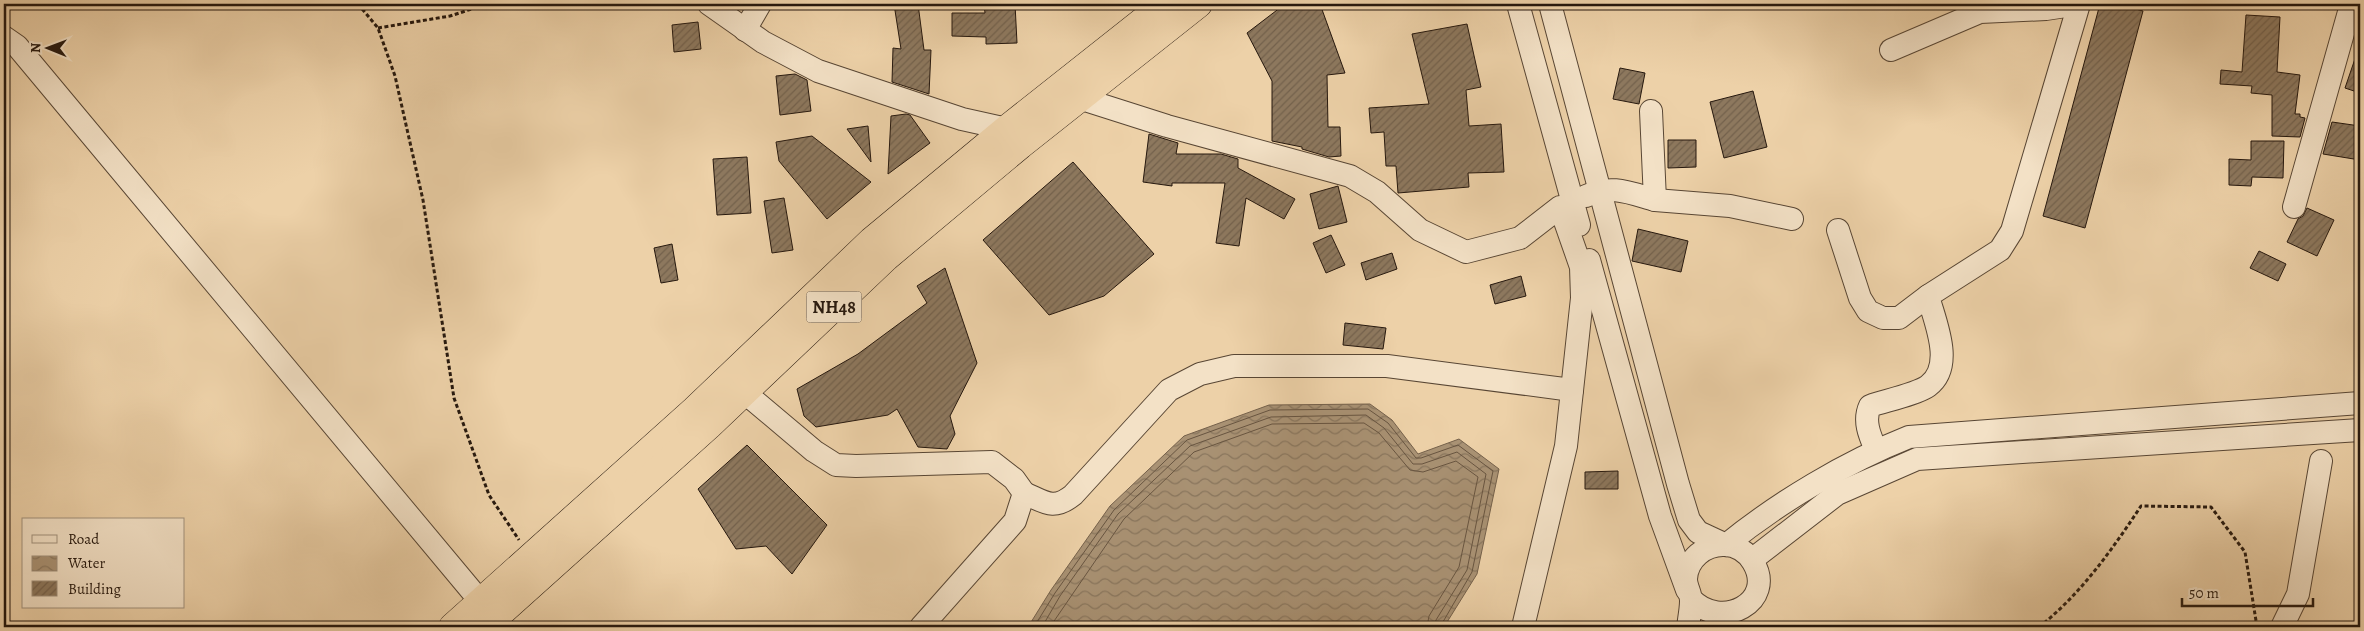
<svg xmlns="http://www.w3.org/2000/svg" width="2364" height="631" viewBox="0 0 2364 631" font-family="Alegreya,serif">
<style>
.water{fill:url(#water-waves);stroke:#75614b}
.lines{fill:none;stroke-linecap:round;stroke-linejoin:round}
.shore{stroke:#685541;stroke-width:1}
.building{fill:url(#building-hatch);stroke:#26180e}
.minor-casing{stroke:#584634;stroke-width:24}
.highway-casing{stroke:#26180e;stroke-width:29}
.path{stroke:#26180e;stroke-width:3;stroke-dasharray:4 2.5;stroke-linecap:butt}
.minor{stroke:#f3e1c6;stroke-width:22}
.highway{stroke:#edd1a8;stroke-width:28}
.labels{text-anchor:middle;stroke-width:4;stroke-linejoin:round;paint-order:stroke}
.shield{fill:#f3e1c6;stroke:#645445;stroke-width:1}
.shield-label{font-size:18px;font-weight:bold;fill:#26180e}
</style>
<defs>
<pattern id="water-waves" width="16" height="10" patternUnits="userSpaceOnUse" patternTransform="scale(1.25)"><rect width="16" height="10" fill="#a99274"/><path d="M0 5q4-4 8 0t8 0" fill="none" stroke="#89765e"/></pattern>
<pattern id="building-hatch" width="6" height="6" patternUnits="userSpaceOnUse" patternTransform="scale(1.25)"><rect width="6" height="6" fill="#8d785e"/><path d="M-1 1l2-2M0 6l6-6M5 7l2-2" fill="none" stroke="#73614c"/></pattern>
</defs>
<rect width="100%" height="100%" fill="#edd1a8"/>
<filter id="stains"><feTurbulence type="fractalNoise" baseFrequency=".004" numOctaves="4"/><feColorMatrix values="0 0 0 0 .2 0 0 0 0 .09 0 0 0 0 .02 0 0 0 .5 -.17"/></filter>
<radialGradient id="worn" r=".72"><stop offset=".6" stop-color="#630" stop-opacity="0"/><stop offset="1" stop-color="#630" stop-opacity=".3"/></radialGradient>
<path class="water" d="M 1370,404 L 1392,420 L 1418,454 L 1459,439 L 1499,469 L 1477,574 L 1444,627 L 1028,627 L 1051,590 L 1110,506 L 1184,436 L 1269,405 Z"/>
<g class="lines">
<g class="shore">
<path d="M 1034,627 L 1055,593 L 1114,510 L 1187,440 L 1270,410 L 1368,409 L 1388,423 L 1416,458 L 1421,458 L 1458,445 L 1493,471 L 1472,572 L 1440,627"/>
<path d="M 1042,627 L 1060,596 L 1118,514 L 1190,446 L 1271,417 L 1366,415 L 1384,428 L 1413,464 L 1422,464 L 1457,452 L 1486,474 L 1467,570 L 1436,620 L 1434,627"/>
<path d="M 1050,627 L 1124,519 L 1194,452 L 1272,424 L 1364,423 L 1379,433 L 1410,470 L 1423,472 L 1456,461 L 1478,477 L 1459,567 L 1429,616 L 1427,627"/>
</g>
</g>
<g class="building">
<path d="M 894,4 L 918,4 L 924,50 L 931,50 L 929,94 L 892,82 L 893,48 L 901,49 Z"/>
<path d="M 984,4 L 1015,4 L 1017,43 L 986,44 L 986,37 L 952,36 L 952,13 L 985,13 Z"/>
<path d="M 1285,4 L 1320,4 L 1345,73 L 1327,75 L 1328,127 L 1340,127 L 1341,156 L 1329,157 L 1302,149 L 1302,147 L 1272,141 L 1272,81 L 1247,33 Z"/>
<path d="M 2100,4 L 2117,4 L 2143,11 L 2085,228 L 2043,216 Z"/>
<path d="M 2246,15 L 2280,17 L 2277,72 L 2300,75 L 2295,114 L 2300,114 L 2300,117 L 2305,118 L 2300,137 L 2272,136 L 2272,95 L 2251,93 L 2252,86 L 2220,84 L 2221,70 L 2242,72 Z"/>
<path d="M 698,22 L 701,49 L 674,52 L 672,25 Z"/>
<path d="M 1467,24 L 1481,87 L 1466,90 L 1469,126 L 1501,124 L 1504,172 L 1468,173 L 1469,187 L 1398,193 L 1396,166 L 1386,166 L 1384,132 L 1371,133 L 1369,108 L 1429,104 L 1412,34 Z"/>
<path d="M 2358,50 L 2360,50 L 2360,93 L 2345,88 Z"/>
<path d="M 1620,68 L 1645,73 L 1639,104 L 1613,99 Z"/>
<path d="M 795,74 L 807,80 L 811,111 L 780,115 L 776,76 Z"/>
<path d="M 1753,91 L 1767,147 L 1724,158 L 1710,102 Z"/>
<path d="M 906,114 L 910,115 L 930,143 L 888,174 L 891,116 Z"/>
<path d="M 2332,122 L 2360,126 L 2360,160 L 2323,154 Z"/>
<path d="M 868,126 L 871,162 L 847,129 Z"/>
<path d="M 1149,134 L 1178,143 L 1176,154 L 1221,154 L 1238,159 L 1238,168 L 1295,199 L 1284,219 L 1246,198 L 1239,246 L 1216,243 L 1225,183 L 1172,183 L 1172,186 L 1143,182 Z"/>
<path d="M 812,136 L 871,182 L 827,219 L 779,161 L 776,142 Z"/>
<path d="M 1668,140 L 1696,140 L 1696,167 L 1668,168 Z"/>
<path d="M 2251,141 L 2284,141 L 2283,178 L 2252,177 L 2251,186 L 2229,185 L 2229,159 L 2251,160 Z"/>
<path d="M 747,157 L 751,213 L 717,215 L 713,159 Z"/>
<path d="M 1073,162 L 1154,254 L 1104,296 L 1049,315 L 983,240 Z"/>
<path d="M 1338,186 L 1347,222 L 1319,229 L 1310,194 Z"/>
<path d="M 784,198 L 793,250 L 772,253 L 764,201 Z"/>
<path d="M 2307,208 L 2334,220 L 2317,256 L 2287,242 L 2298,219 L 2303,216 Z"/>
<path d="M 1638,229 L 1688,241 L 1681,272 L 1632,261 Z"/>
<path d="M 1331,235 L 1345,265 L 1326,273 L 1313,243 Z"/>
<path d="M 672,244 L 678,280 L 661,283 L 654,248 Z"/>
<path d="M 2259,251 L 2286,264 L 2278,281 L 2250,268 Z"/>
<path d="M 1392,253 L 1397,269 L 1366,280 L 1361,263 Z"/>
<path d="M 945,268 L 977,363 L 950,416 L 955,434 L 947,449 L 918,447 L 897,409 L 888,415 L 816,427 L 804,416 L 797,389 L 858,354 L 927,303 L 917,286 Z"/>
<path d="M 1521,276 L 1526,296 L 1495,304 L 1490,285 Z"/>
<path d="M 1345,323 L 1386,328 L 1383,349 L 1343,345 Z"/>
<path d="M 747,445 L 827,525 L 792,574 L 766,546 L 736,549 L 698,489 Z"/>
<path d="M 1618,471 L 1618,489 L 1585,489 L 1585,472 Z"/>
</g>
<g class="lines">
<g class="minor-casing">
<g id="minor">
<path d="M 709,4 L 763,42 L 818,71 L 962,119 L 1007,129 L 1014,138"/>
<path d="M 1518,4 L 1579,225"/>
<path d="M 1550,4 L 1678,484 L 1689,520 L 1698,532 L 1726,545 C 1779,502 1846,462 1909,437 L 2360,403"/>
<path d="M 745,30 L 760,4"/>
<path d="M 4,37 L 17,46 L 481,602"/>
<path d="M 1891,50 L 1980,12 L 2046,9 L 2079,4"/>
<path d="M 1079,98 L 1167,126 L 1350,176 L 1377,192 L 1420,230 L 1466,252 L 1520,238 L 1560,207 L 1581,267 L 1582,298 L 1566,446 L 1523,627"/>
<path d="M 1586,196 C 1611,184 1630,193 1655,200 L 1651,111"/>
<path d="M 1655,200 L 1730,206 L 1792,219"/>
<path d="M 2294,207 L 2349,12"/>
<path d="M 1838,230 L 1860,298 L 1868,311 L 1883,318 L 1899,318 L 1928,296"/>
<path d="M 1589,260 L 1660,516 L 1687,590"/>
<path d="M 744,392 L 814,451 L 836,465 L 856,466 L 992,462 L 1014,479 L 1024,493 L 1015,521 L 921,627"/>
<path d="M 1876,450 C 1870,436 1863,421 1870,406 C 1884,401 1917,394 1928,386 C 1955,366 1935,322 1928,296 L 2000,250 L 2012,231 L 2079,4"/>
<path d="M 1024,493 C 1045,502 1053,511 1073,495 L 1169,390 L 1200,374 L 1234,366 L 1387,366 L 1572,390"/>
<path d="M 1753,561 L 1758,555 L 1837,494 L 1917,459 L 2360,430"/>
<path d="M 1688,627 C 1689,619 1691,609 1691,601 C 1691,593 1686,587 1686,579 C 1687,559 1705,544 1725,545 C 1736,545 1747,552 1753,562 C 1777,602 1721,631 1691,599"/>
<path d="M 2282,627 L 2298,594 L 2321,461"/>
</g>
</g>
<g class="highway-casing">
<g id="highway">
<path d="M 453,627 L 695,410 L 872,241 L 1007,129 L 1165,4"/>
<path d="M 484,627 L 709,425 L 886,257 L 1020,145 L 1198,4"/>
</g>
</g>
<g class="path">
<path d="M 358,4 L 378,28 L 395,76 L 423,200 L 454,398 L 489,495 L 519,540"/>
<path d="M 378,28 L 450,16 L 487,4"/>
<path d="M 2039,627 C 2080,595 2112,550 2141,506 L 2211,507 L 2245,552 L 2257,627"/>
</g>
<use href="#minor" class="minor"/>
<use href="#highway" class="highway"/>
</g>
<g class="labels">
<rect class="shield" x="806.5" y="291.5" width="55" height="31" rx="4"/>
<g class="shield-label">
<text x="834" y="313">NH48</text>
</g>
</g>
<rect width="2364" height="631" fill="none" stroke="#edd1a8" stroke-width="20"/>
<rect x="5" y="5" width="2354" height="621" fill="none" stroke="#26180e" stroke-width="2.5"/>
<rect x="10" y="10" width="2344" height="611" fill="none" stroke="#26180e"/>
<rect x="22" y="518" width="162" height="90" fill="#f3e1c6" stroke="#a1917c"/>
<rect x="32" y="535" width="25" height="8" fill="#f3e1c6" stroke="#a1917c"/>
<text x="68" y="544" font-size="15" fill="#26180e">Road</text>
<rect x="32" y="556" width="25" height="15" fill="url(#water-waves)" stroke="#a1917c"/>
<text x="68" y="568" font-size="15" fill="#26180e">Water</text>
<rect x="32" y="581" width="25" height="15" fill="url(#building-hatch)" stroke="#a1917c"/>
<text x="68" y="594" font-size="15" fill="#26180e">Building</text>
<g transform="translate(48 48) rotate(271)" stroke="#f3e1c6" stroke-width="4" paint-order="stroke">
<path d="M0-4L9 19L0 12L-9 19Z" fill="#26180e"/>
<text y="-8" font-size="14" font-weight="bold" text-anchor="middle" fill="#26180e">N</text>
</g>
<path d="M2182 598v8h131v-8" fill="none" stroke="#26180e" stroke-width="2.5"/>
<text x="2189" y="598" font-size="15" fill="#26180e" stroke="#f3e1c6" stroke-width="4" paint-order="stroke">50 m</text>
<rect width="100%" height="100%" filter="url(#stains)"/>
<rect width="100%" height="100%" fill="url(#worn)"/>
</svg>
